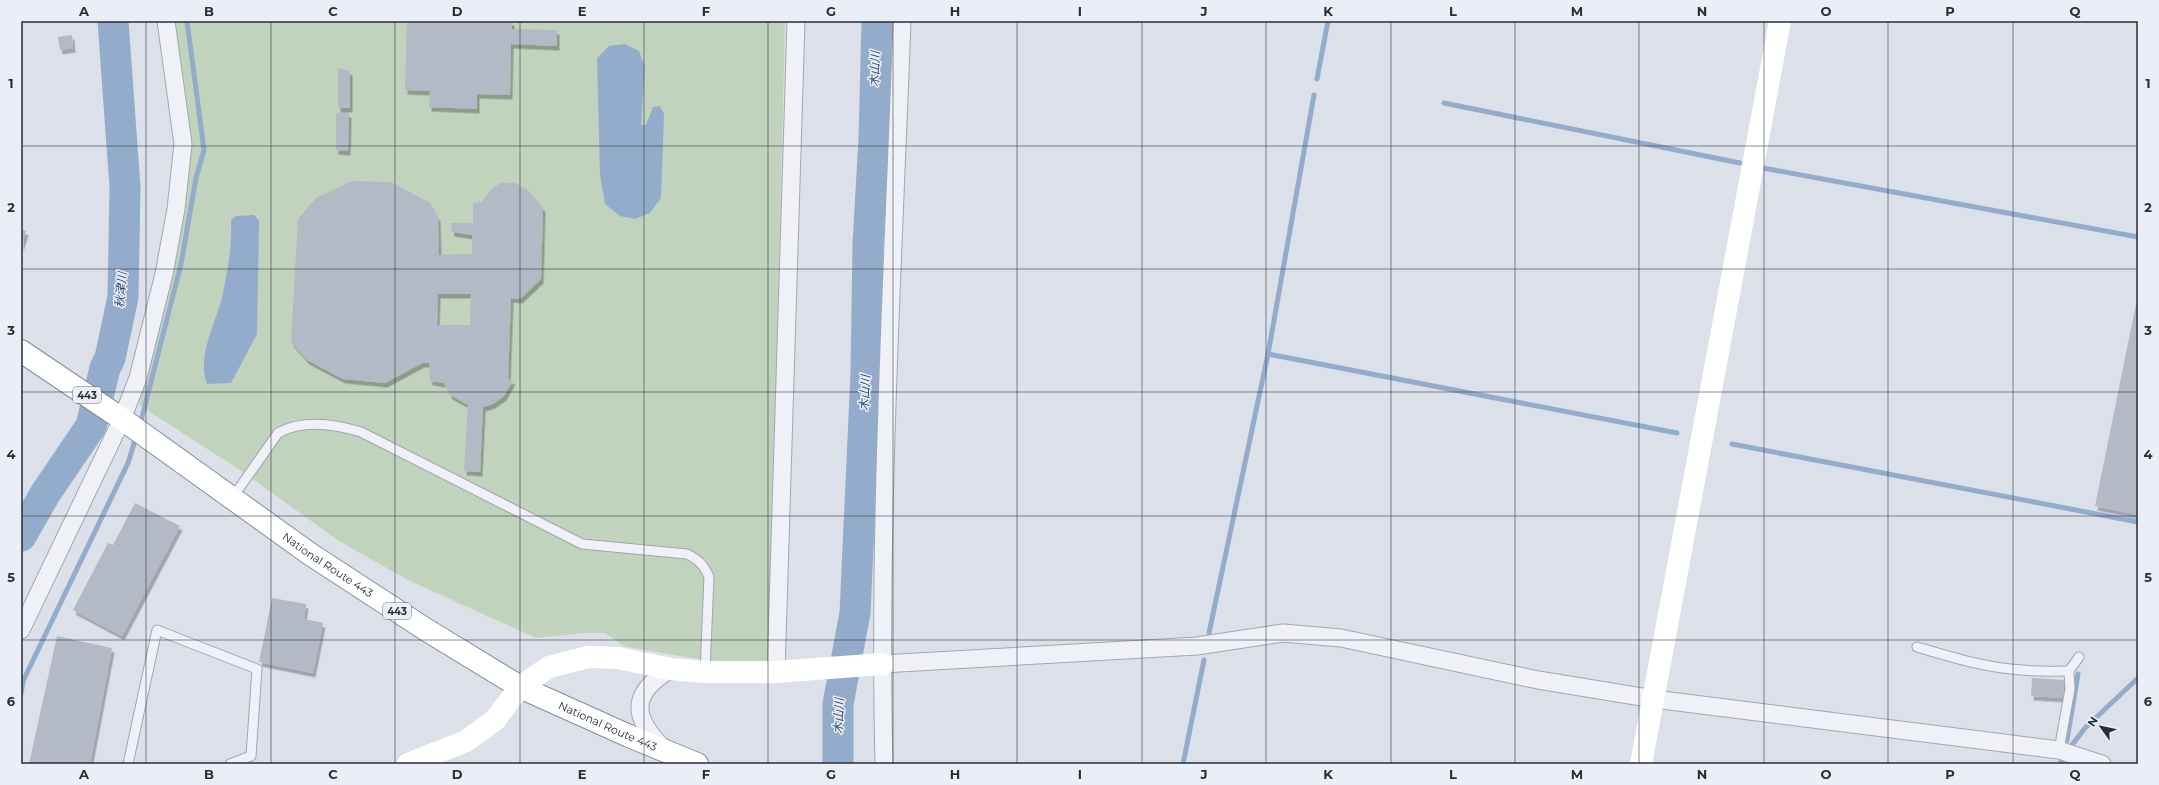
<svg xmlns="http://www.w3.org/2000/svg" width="2159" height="785" viewBox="0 0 2159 785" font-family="Montserrat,'Noto Sans JP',sans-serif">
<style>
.green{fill:#c1d2bd}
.water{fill:#94accb}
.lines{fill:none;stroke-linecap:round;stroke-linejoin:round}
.stream{stroke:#94accb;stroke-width:5}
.river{stroke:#94accb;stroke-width:31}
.building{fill:#b3b9c5;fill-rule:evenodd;filter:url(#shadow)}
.lane-casing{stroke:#a1a7b2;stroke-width:11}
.street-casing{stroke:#a1a7b2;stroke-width:19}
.highway-casing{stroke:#838c9f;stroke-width:24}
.lane{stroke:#eff1f6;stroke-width:9}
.street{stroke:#eff1f6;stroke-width:17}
.secondary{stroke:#fff;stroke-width:22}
.highway{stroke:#fff;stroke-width:22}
.grid{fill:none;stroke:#252d3f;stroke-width:1;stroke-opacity:0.55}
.labels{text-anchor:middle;stroke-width:3;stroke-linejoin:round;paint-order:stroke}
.shield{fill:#ebeff5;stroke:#606776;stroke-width:1}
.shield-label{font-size:10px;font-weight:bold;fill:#252d3f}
.street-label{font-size:11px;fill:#252d3f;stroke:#ebeff5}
.water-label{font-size:12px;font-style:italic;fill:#2c4975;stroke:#ebeff5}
.neatline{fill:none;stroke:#252d3f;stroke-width:1.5}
.grid-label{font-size:13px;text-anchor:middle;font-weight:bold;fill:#252d3f}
</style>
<defs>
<filter id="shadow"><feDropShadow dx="2.5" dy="4.5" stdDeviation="0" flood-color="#0004"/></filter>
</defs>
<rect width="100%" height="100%" fill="#dce0e8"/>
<path class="green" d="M 171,21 L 785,21 L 769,663 L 728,663 L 685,657 L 624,646 L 605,633 L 586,633 L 536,638 L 408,580 L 339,541 L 240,470 L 139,405 L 170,289 L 190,165 Z"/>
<g class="water">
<path d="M 625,44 L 639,51 L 645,67 L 641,125 L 646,125 L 653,107 L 660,106 L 664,114 L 661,198 L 650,213 L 635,219 L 620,216 L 605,204 L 600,175 L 597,58 L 609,46 Z"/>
<path d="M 254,215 L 259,221 L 257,334 L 231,383 L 207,384 C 196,356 217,322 223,293 C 228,268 232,246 231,220 L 236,216 Z"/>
</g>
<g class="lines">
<g class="stream">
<path d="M 1317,79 L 1328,21"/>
<path d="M 1444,103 L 1740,163"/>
<path d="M 1763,168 L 2138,237"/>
<path d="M 1268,354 L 1677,433"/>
<path d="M 140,425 L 181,264 L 196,178 L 204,150 L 187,21"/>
<path d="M 1732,444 L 2138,522"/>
<path d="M 1209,633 L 1268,354 L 1314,95"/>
<path d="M 21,694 L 23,681 L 128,463 L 136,437"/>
<path d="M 2067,740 L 2078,674"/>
<path d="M 2072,745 L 2085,728 L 2138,678"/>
<path d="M 2061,761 L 2062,764"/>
<path d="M 1183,764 L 1204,660"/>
</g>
<g class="river">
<path d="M 21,536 L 45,494 L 91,426 L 105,368 L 110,358 L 123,297 L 125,187 L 113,21"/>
<path d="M 838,764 L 838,704 L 855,613 L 866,374 L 868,244 L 874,139 L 877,21"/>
</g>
</g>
<g class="building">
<path d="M 407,21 L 512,21 L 512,29 L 557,30 L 557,46 L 511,44 L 510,95 L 477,94 L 477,109 L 429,107 L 430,91 L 405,90 Z"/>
<path d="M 72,35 L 73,48 L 60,50 L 58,37 Z"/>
<path d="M 338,68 L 350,71 L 350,108 L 338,108 Z"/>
<path d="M 336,113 L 349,113 L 348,151 L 336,150 Z"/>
<path d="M 352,181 L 391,182 L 430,203 L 438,218 L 439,255 L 472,254 L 472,235 L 452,232 L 451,223 L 473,223 L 473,203 L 482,202 L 489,192 L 500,183 L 515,183 L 528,190 L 543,208 L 541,279 L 520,299 L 511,298 L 508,379 L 513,380 L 504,396 L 493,404 L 483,407 L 480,472 L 464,471 L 468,405 L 450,395 L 444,383 L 430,381 L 429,363 L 422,363 L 385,383 L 343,379 L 307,360 L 291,342 L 298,219 L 316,198 ZM 438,294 L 471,294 L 470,325 L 437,325 Z"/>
<path d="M 21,229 L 26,231 L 21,247 Z"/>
<path d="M 2137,299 L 2138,299 L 2138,515 L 2095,506 Z"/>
<path d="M 135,503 L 180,526 L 122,636 L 73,610 L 108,543 L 113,545 Z"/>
<path d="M 272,598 L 306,604 L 304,619 L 323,623 L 313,673 L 259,662 Z"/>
<path d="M 57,636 L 112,648 L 90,764 L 29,764 Z"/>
<path d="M 2032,678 L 2064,680 L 2063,698 L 2031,696 Z"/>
</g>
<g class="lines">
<g class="lane-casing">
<g id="lane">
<path d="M 233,497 L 278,433 C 303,419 335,424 361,432 L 582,544 L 687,554 C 699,560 704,565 709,577 L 705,672"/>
<path d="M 1917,647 C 1951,657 1986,668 2022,670 C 2038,672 2053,671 2069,671"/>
<path d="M 2059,750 L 2070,689 L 2069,671 L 2079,657"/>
<path d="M 128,764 L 157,630 L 257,669 L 251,756 L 230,764"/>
</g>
</g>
<g class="street-casing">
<g id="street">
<path d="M 21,630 L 122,419 L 138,378 L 164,274 L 176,209 L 183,144 L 166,21"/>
<path d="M 882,664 L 1197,646 L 1283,633 L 1341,638 L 1538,680 L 1654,699 L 2059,750 L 2102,764"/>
<path d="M 776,672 L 796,21"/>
<path d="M 665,750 C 632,718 629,694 671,669"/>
<path d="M 884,764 C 878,516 893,268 902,21"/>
</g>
</g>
<g class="highway-casing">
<g id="highway">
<path id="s1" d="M 21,351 L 122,419 L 310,554 L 425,629 L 520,687 L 629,736 L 697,764"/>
</g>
</g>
<use href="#lane" class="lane"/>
<use href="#street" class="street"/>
<g class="secondary">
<path d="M 408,764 L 466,741 L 495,720 L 520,687 L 549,667 L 588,657 L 618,658 L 671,669 L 705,672 L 776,672 L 882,664"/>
<path d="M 1641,764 L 1780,21"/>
</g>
<use href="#highway" class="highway"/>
</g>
<path class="grid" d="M 146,21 L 146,764M 271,21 L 271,764M 395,21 L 395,764M 520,21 L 520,764M 644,21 L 644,764M 768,21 L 768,764M 893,21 L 893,764M 1017,21 L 1017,764M 1142,21 L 1142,764M 1266,21 L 1266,764M 1391,21 L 1391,764M 1515,21 L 1515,764M 1639,21 L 1639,764M 1764,21 L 1764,764M 1888,21 L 1888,764M 2013,21 L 2013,764M 21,146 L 2138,146M 21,269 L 2138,269M 21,392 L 2138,392M 21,516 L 2138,516M 21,640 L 2138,640"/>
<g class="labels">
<g class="shield">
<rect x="73" y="387" width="28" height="16" rx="3"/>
<rect x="383" y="603" width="28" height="16" rx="3"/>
</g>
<g class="shield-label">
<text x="87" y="399">443</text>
<text x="397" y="615">443</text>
</g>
<g class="street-label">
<text dy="4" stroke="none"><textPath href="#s1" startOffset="374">National Route 443</textPath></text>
<text dy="4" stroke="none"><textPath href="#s1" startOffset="698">National Route 443</textPath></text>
</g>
<g class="water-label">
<text transform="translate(875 69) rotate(-88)" y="4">木山川</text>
<text transform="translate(121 290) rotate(-85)" y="4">秋津川</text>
<text transform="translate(865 393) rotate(-87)" y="4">木山川</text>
<text transform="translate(839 716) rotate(-88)" y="4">木山川</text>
</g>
</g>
<rect width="2159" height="785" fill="none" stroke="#ebeff5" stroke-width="44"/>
<g transform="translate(2101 727) rotate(303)" stroke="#ebeff5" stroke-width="3" paint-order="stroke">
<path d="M0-3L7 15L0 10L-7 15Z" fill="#252d3f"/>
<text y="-6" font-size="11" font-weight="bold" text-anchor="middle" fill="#252d3f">N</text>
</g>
<rect x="22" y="22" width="2115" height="741" class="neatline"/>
<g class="grid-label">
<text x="84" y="16">A</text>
<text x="209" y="16">B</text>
<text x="333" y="16">C</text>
<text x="457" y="16">D</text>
<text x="582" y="16">E</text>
<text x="706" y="16">F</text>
<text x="831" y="16">G</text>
<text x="955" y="16">H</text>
<text x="1080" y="16">I</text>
<text x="1204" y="16">J</text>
<text x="1328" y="16">K</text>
<text x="1453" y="16">L</text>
<text x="1577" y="16">M</text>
<text x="1702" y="16">N</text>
<text x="1826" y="16">O</text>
<text x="1950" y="16">P</text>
<text x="2075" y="16">Q</text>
<text x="11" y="88">1</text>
<text x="2148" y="88">1</text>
<text x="11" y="212">2</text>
<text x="2148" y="212">2</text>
<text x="11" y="335">3</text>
<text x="2148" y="335">3</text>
<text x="11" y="459">4</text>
<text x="2148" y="459">4</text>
<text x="11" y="582">5</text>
<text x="2148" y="582">5</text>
<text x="11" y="706">6</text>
<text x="2148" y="706">6</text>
<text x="84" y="779">A</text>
<text x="209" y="779">B</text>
<text x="333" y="779">C</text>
<text x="457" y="779">D</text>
<text x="582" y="779">E</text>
<text x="706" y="779">F</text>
<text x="831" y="779">G</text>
<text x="955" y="779">H</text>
<text x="1080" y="779">I</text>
<text x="1204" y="779">J</text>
<text x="1328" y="779">K</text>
<text x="1453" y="779">L</text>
<text x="1577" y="779">M</text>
<text x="1702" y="779">N</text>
<text x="1826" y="779">O</text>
<text x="1950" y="779">P</text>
<text x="2075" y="779">Q</text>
</g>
</svg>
